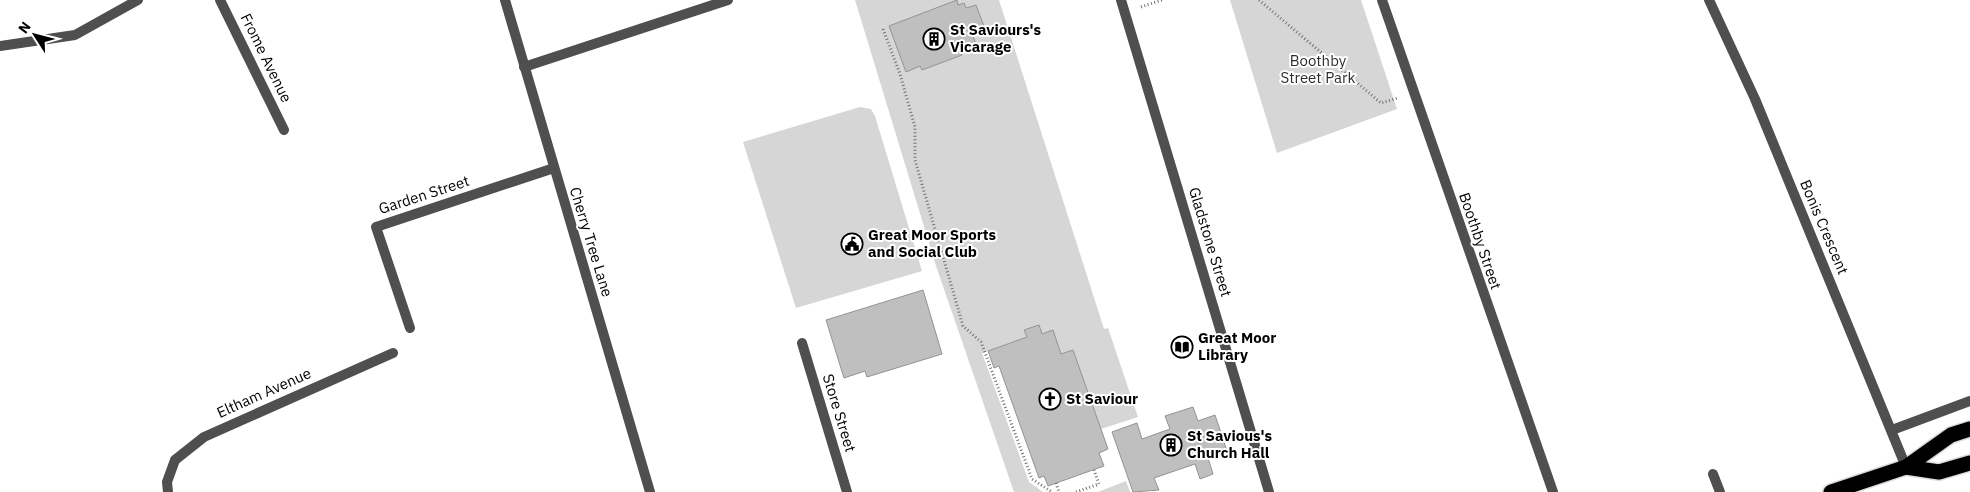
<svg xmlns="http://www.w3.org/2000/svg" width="1970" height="492" viewBox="0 0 1970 492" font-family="'IBM Plex Sans',sans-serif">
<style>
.green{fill:#d6d6d6}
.building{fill:#bfbfbf;stroke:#939393}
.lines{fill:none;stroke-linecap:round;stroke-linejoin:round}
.highway-casing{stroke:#dbdbdb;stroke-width:18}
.path{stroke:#717171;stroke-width:3;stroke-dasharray:1 2.5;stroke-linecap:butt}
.lane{stroke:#4f4f4f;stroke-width:10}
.street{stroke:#4f4f4f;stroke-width:10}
.highway{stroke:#000;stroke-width:15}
.labels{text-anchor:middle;stroke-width:4;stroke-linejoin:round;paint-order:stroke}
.poi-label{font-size:15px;font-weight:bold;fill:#000;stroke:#fff;text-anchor:start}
.street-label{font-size:15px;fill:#000;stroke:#fff}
.park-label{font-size:15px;fill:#2d2d2d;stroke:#fff}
</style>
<rect width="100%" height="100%" fill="#fff"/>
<g class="green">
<path d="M 855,0 L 999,0 L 1104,329 L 1108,328 L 1138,417 L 1101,429 L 1073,350 L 1061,354 L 1042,334 L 1024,330 L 1027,337 L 982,353 L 1029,482 L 1043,492 L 1014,492 L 936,266 Z"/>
<path d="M 1230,0 L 1361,0 L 1397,109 L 1277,153 Z"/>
<path d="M 860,107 L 871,109 L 875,116 L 922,271 L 796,308 L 743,142 Z"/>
<path d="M 1126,481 L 1130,492 L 1098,492 Z"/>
</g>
<g class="building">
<path d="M 957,0 L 958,5 L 964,3 L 966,8 L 976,5 L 985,29 L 972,34 L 976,44 L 960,49 L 962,55 L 922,70 L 920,66 L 906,72 L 889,26 Z"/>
<path d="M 923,290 L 942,354 L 867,377 L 865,371 L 844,378 L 826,320 Z"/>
<path d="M 1039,325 L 1042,334 L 1053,330 L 1061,354 L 1073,350 L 1108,449 L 1099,453 L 1104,466 L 1048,486 L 1044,476 L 1039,478 L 999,366 L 994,368 L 988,351 L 1027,337 L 1024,330 Z"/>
<path d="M 1193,407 L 1198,421 L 1215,415 L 1227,451 L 1208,458 L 1213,474 L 1200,479 L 1195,464 L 1154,478 L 1159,490 L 1133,492 L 1112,432 L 1137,423 L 1142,439 L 1170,429 L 1165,416 Z"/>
</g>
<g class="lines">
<g class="highway-casing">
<g id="highway">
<path d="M 1906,467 L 1939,472 L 1970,463"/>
<path d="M 1831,492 L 1906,467 L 1951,435 L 1970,429"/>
</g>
</g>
<g class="path">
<path d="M 1259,0 L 1381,103 L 1398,98"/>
<path d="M 1141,7 L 1162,0"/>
<path d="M 883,29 L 900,74 L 915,127 L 915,160 L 963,326 L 981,342 L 1032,479 L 1052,492"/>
<path d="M 1056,483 L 1059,492"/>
<path d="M 1076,492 L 1099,484 L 1094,470"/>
</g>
<g class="lane">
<path d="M 1892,430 L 1970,401"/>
<path d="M 1713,474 L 1720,492"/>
</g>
<g class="street">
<path d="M 220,0 L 284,130"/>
<path d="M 505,0 L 650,492"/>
<path d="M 1121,0 L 1269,492"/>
<path d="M 1382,0 L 1553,492"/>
<path d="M 1709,0 L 1755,99 L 1906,467"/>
<path d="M 0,46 L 75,35 L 138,0"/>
<path d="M 524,67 L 728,0"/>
<path d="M 410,328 L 376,227 L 554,168"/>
<path d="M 802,343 L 847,492"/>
<path d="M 168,492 L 167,482 L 175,460 L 204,437 L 393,353"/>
</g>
<use href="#highway" class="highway"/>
</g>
<defs>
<g id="building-ring" transform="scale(1.125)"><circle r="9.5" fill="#fff" stroke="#000" stroke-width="1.5"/><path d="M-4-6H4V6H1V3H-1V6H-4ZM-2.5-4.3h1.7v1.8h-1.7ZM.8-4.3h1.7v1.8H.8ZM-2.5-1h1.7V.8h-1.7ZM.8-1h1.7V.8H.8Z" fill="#000"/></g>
<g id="civic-ring" transform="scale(1.125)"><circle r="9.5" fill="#fff" stroke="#000" stroke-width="1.5"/><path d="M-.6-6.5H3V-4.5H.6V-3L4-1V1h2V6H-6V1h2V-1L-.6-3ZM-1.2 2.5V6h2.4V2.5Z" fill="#000"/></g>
<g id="library-ring" transform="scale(1.125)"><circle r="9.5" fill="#fff" stroke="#000" stroke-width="1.5"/><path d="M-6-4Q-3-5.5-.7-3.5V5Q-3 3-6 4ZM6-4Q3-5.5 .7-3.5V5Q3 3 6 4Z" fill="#000"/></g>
<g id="church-ring" transform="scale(1.125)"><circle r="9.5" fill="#fff" stroke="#000" stroke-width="1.5"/><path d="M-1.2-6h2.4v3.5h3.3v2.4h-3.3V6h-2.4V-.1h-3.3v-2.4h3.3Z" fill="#000"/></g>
</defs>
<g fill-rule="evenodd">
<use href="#building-ring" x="934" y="39"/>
<use href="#civic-ring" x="852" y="244"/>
<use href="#library-ring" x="1182" y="347"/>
<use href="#church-ring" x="1050" y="399"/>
<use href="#building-ring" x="1171" y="445"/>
</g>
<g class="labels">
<g class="poi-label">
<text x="950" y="35">St Saviours's<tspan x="950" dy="17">Vicarage</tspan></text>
<text x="868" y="240">Great Moor Sports<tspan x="868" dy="17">and Social Club</tspan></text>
<text x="1198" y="343">Great Moor<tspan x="1198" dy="17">Library</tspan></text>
<text x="1066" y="404">St Saviour</text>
<text x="1187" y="441">St Savious's<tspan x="1187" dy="17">Church Hall</tspan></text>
</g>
<g class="street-label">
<text transform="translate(266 58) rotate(64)" y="5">Frome Avenue</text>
<text transform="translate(424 195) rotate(-18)" y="5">Garden Street</text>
<text transform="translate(1824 227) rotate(67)" y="5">Bonis Crescent</text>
<text transform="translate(1480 241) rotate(71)" y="5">Boothby Street</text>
<text transform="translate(591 242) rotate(73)" y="5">Cherry Tree Lane</text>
<text transform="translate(1210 242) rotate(73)" y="5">Gladstone Street</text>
<text transform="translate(264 393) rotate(-24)" y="5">Eltham Avenue</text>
<text transform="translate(839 413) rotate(73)" y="5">Store Street</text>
</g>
<g class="park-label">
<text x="1318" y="66">Boothby<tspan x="1318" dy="17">Street Park</tspan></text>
</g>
</g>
<g transform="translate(35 35) rotate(306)" stroke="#ffffff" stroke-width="4" paint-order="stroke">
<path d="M0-4L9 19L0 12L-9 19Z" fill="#000000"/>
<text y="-8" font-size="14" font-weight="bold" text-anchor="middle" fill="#000000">N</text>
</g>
</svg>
